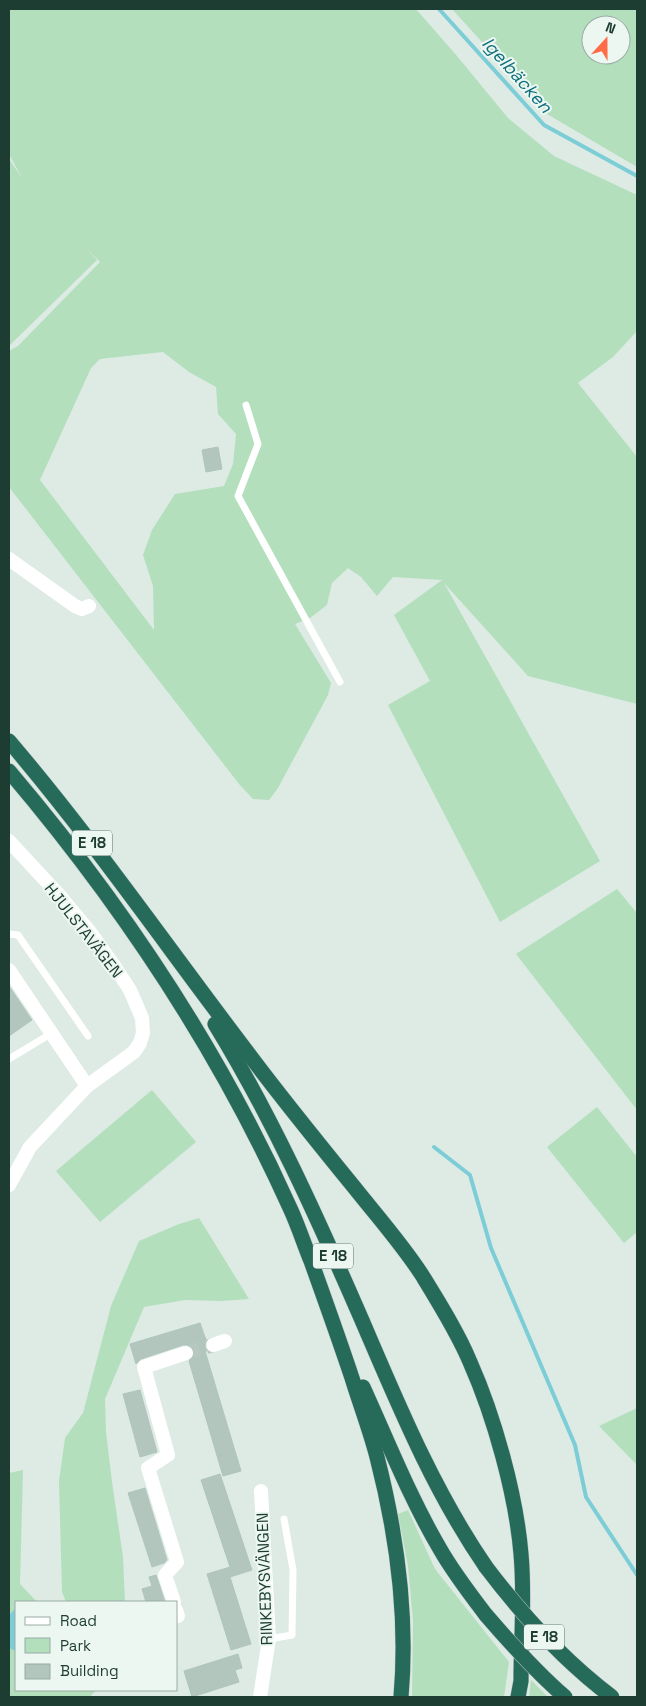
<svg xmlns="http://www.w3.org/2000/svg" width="646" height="1706" viewBox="0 0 646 1706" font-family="'Space Grotesk',sans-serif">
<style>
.green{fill:#b3dfbd;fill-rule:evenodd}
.water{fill:#7dcdd7}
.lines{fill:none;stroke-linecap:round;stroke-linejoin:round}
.stream{stroke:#7dcdd7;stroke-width:4}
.building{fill:#b2c6bd;stroke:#afc5bb}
.street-tunnel{stroke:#b7c8c0;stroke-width:14;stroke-dasharray:14 7;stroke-linecap:butt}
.highway-casing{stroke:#c0c8c6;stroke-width:16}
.lane{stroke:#fff;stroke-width:7}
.street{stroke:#fff;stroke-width:14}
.highway{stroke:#266b5a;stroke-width:15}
.highway-bridge-casing{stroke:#c0c8c6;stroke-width:16;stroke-linecap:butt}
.highway-bridge{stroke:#266b5a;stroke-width:15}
.labels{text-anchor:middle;stroke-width:4;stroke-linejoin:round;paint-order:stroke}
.shield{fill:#edf7f2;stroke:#5b746c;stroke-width:1}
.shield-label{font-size:15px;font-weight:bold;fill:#1d3c32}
.street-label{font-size:16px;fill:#1d3c32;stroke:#edf7f2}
.water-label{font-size:18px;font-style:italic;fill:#11707e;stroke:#edf7f2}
</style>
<rect width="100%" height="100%" fill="#ddebe4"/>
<g class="green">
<path d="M 9,9 L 416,9 L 457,56 L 508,118 L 554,156 L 637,195 L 637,331 L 613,357 L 578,383 L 637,457 L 637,704 L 528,676 L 444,583 L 600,861 L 500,922 L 388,705 L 430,681 L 394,615 L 442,580 L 393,577 L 377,596 L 361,577 L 348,568 L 332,583 L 327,605 L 310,618 L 295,624 L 331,683 L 328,695 L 278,788 L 269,800 L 253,799 L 239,784 L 9,487 L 9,351 L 18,346 L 100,262 L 86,248 L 97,260 L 9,346 L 9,159 L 22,178 L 9,154 ZM 163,352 L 189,372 L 216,387 L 218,414 L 236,434 L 233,464 L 224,486 L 175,494 L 152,530 L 143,555 L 153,586 L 154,630 L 40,480 L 91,368 L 100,359 Z"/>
<path d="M 452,9 L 637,9 L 637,167 L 547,114 ZM 591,25 L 621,25 L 621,55 L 591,55 Z"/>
<path d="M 617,889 L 637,913 L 637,1110 L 516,954 Z"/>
<path d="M 152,1090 L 196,1142 L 100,1222 L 56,1171 Z"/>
<path d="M 597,1107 L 637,1157 L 637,1232 L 624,1243 L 547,1147 Z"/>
<path d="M 199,1218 L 249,1299 L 221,1301 L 185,1300 L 144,1307 L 105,1399 L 106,1432 L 112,1482 L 123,1557 L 125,1602 L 66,1602 L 62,1592 L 59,1481 L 65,1438 L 83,1413 L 111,1306 L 139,1241 L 179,1224 Z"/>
<path d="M 637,1408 L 637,1465 L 599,1426 Z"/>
<path d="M 23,1470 L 20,1584 L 37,1602 L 16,1602 L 16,1690 L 96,1690 L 90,1697 L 9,1697 L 9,1473 Z"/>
<path d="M 408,1510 L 435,1569 L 509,1662 L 504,1697 L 412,1697 L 413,1621 L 408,1566 L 398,1514 Z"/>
<path d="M 531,1680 L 548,1697 L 529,1697 Z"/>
</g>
<path class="water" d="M 16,1608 L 16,1651 L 9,1648 L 9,1615 Z"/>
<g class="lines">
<g class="stream">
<path d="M 439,9 L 544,125 L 637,176"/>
<path d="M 434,1147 L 470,1175 L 491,1248 L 575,1445 L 586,1497 L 637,1575"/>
</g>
</g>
<g class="building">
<path d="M 218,447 L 222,469 L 206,472 L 202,450 Z"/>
<path d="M 9,986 L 32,1020 L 9,1036 Z"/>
<path d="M 200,1323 L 206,1340 L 205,1347 L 207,1351 L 205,1351 L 241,1471 L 223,1476 L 189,1361 L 194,1355 L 192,1347 L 188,1345 L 183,1345 L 141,1359 L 136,1364 L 130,1344 Z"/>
<path d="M 140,1390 L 157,1452 L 140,1457 L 123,1394 Z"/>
<path d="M 220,1474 L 252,1570 L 230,1577 L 251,1644 L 231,1650 L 207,1574 L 230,1567 L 201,1480 Z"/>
<path d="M 145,1488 L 167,1560 L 164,1563 L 152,1567 L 128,1493 Z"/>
<path d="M 156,1575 L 165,1602 L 146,1602 L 142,1589 L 152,1586 L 149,1577 Z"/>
<path d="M 238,1654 L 242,1668 L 235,1670 L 239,1682 L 192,1697 L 184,1671 Z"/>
</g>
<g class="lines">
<path class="street-tunnel" d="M 186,1353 L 213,1345"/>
<g class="highway-casing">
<g id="highway">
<path d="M 9,741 C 95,842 170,951 251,1057 C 284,1101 319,1144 354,1187 C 377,1216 402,1244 422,1275 C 438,1301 458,1333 470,1362 C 494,1416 516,1494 521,1554 C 525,1596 521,1639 521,1681 L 518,1697"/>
<path d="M 9,771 C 121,903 219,1050 290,1208 C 298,1225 304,1244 311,1261 C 325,1300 339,1339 352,1378 C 360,1404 370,1430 377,1457 C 397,1535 408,1617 401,1697"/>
<path d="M 215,1024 C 272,1117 317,1217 361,1318 C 398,1404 433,1490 486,1567"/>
<path d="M 363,1387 C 388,1442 410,1498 440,1549 C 453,1572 470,1594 486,1615"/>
</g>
</g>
<g class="lane">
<path d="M 246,405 L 258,444 L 238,496 L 340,682"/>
<path d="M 9,934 L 18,935 L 88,1036"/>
<path d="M 9,1059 L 52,1033"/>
<path d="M 269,1639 L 292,1635 L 293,1570 L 284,1519"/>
</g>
<g class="street">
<path d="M 9,559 L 75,606 L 82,609 L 89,606"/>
<path d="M 9,841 L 59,895 L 90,932 L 115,967 L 130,990 L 142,1018 L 143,1033 L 140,1043 L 134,1052 L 87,1086 L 30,1147 L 9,1185"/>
<path d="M 9,970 L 87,1086"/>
<path d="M 213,1345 L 225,1341"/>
<path d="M 174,1602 L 165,1575 L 177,1562 L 148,1468 L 168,1455 L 144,1367 L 186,1353"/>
<path d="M 176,1610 L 178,1616"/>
<path d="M 260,1697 L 269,1639 L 261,1491"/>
</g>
<use href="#highway" class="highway"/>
<g class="highway-bridge-casing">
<g id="highway-bridge">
<path d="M 486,1567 C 523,1616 563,1660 612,1697"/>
<path d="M 486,1615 C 511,1644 536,1672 565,1697"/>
</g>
</g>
<use href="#highway-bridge" class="highway-bridge"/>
</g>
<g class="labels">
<g class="shield">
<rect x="72" y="830.5" width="40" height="25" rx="4"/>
<rect x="313" y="1243.5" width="40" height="25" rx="4"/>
<rect x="524" y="1624.5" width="40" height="25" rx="4"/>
</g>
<g class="shield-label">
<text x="92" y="848">E 18</text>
<text x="333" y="1261">E 18</text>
<text x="544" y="1642">E 18</text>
</g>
<g class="street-label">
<text transform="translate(84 930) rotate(52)" y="6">HJULSTAVÄGEN</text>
<text transform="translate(264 1579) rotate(-92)" y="6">RINKEBYSVÄNGEN</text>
</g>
<g class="water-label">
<text transform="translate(517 75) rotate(48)" y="6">Igelbäcken</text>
</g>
</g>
<rect width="646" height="1706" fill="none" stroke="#1d3c32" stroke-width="20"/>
<rect x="15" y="1601" width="162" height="90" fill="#edf7f2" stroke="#9aaca5"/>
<rect x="25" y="1617" width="25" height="8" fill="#ffffff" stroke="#9aaca5"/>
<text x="60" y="1626" font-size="15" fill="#1d3c32">Road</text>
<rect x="25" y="1638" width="25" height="15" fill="#b3dfbd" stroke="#9aaca5"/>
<text x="60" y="1651" font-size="15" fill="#1d3c32">Park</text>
<rect x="25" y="1664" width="25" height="15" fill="#b2c6bd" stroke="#9aaca5"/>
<text x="60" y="1676" font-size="15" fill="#1d3c32">Building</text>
<g transform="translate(606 40) rotate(21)"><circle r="24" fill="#edf7f2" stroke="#9aaca5"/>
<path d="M0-4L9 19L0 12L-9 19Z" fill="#ff6c47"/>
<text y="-8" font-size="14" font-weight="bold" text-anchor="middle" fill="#1d3c32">N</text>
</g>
</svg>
